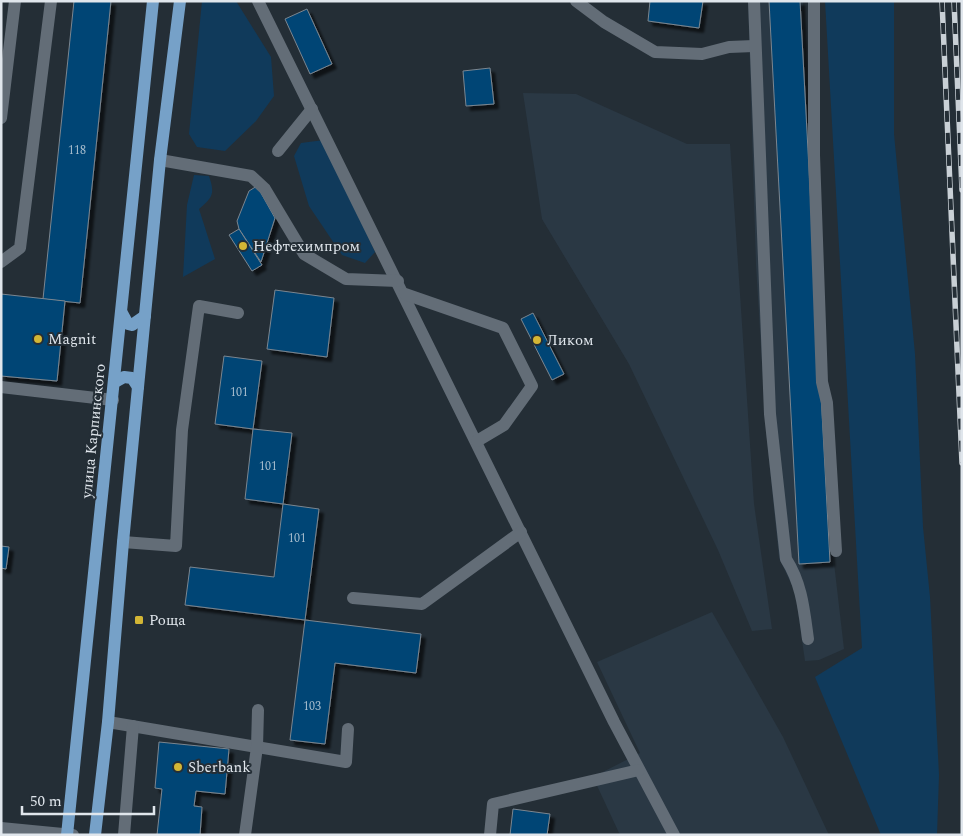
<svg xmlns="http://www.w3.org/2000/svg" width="963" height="836" viewBox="0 0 963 836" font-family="Spectral,serif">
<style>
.built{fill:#2a3844}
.green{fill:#103a5b}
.building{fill:#004574;stroke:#7b8690;filter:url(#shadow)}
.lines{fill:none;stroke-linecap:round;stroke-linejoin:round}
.minor{stroke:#636d77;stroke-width:12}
.major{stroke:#76a1c8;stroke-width:12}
.rail-casing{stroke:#c9d0d6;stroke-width:5.5}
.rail{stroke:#242e36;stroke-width:4;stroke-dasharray:11;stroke-linecap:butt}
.poi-dot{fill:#d3b635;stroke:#242e36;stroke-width:2}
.labels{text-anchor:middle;stroke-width:4;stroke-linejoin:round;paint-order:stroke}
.number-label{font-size:12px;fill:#a8bece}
.poi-label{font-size:15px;fill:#e0e6ec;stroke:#242e36;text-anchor:start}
.street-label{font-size:15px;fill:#e0e6ec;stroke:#242e36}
</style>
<defs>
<filter id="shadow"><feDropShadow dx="4.5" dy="4.5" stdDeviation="1" flood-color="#0009"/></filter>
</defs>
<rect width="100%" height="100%" fill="#242e36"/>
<g class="built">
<path d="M 748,1 L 803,1 L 816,372 L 834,563 L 844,649 L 819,660 L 805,661 L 795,592 L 779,558 L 766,430 L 756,265 Z"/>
<path d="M 523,93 L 576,94 L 687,144 L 730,144 L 754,504 L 772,629 L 752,631 L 718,550 L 629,364 L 542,219 Z"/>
<path d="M 712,612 L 783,737 L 829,835 L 620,835 L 593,777 L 640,753 L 597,662 Z"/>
</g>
<g class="green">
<path d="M 202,1 L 236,1 L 271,57 L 274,96 L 256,121 L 225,151 L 197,147 L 189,134 Z"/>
<path d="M 825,1 L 894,1 L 894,134 L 915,354 L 923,527 L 930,597 L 939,775 L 937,835 L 881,835 L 815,677 L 862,648 Z"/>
<path d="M 324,140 L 375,252 L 365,263 L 342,255 L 309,206 L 294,156 L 301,143 Z"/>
<path d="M 194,175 L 209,176 C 215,194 213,197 199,209 L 215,259 L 183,277 L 187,205 Z"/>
</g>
<g class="building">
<path d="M 74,1 L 111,1 L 80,303 L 43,299 Z"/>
<path d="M 650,1 L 703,1 L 699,28 L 648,21 Z"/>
<path d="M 769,1 L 800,1 L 830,562 L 799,564 Z"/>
<path d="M 307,9 L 332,64 L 310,74 L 285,19 Z"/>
<path d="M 490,68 L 494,104 L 466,106 L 463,71 Z"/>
<path d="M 257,186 L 275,218 L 261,262 L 239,229 L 237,221 L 249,191 Z"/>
<path d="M 239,229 L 262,265 L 252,271 L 229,235 Z"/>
<path d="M 275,290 L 334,298 L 327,357 L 267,349 Z"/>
<path d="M 1,294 L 65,301 L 57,381 L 1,376 Z"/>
<path d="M 533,313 L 564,374 L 552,380 L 521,319 Z"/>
<path d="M 224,356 L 262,361 L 253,429 L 215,424 Z"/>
<path d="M 253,429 L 292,433 L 283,504 L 245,499 Z"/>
<path d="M 283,504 L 319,509 L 305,620 L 185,605 L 190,567 L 274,577 Z"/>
<path d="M 1,546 L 9,547 L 6,569 L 1,568 Z"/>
<path d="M 305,620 L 421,634 L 416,673 L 335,663 L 325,744 L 290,740 Z"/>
<path d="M 159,742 L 229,749 L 225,794 L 196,791 L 194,806 L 202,807 L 200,835 L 157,835 L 162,789 L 155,788 Z"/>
<path d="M 513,809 L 550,814 L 547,835 L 510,835 Z"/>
</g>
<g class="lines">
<g class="minor">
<path d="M 258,1 L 614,722 L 674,835"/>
<path d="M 576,1 L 604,22 L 655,52 L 702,54 L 729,47 L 754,46"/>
<path d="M 754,1 L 770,414 L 786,559 C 802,584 804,610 808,639"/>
<path d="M 814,1 L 814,155 L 822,382 L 827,403 L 836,551"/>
<path d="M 1,118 L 15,1"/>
<path d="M 278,151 L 312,109"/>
<path d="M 160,160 L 251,176 L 265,189 L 304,254 L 346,279 L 398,281"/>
<path d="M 1,262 L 20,248 L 51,1"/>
<path d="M 405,294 L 503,328 L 532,386 L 504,425 L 477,441"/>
<path d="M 1,387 L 113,400"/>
<path d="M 123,542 L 176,546 L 182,430 L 199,306 L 238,313"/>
<path d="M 353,598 L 422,604 L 521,532"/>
<path d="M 108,722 L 346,762 L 348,729"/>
<path d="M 1,828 L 73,835"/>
<path d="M 124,835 L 133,726"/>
<path d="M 245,835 L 257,747 L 258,710"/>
<path d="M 490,835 L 493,804 L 639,770"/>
</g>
<g class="major">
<path d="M 122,313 L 128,324 L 132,325 L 145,316"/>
<path d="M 115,382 L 124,377 L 132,378 L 138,387"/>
<path d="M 67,835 L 153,1"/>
<path d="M 95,835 L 108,722 L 123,542 L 160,160 L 180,1"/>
</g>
<g class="rail-casing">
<g id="rail">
<path d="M 942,1 L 962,463"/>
<path d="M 954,1 L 962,190"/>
</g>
</g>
<use href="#rail" class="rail"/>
</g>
<g class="poi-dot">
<circle cx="243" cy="246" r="5"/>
<circle cx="38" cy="339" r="5"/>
<circle cx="537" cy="340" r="5"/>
<rect x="134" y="615" width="10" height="10" rx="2.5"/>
<circle cx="178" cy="767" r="5"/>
</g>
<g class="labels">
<g class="number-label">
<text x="77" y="154">118</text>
<text x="239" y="396">101</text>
<text x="268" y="470">101</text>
<text x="297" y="542">101</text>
<text x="312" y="710">103</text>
</g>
<g class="poi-label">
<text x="253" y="251">Нефтехимпром</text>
<text x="48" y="344">Magnit</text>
<text x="547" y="345">Ликом</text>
<text x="149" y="625">Роща</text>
<text x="188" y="772">Sberbank</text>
</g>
<g class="street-label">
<text transform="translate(93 431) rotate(-84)" y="5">улица Карпинского</text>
</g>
</g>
<rect width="963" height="836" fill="none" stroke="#e0e6ec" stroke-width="5"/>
<path d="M22 806v8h132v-8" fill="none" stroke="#e0e6ec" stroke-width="2.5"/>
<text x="30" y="806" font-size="15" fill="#e0e6ec" stroke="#242e36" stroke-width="4" paint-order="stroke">50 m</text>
</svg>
